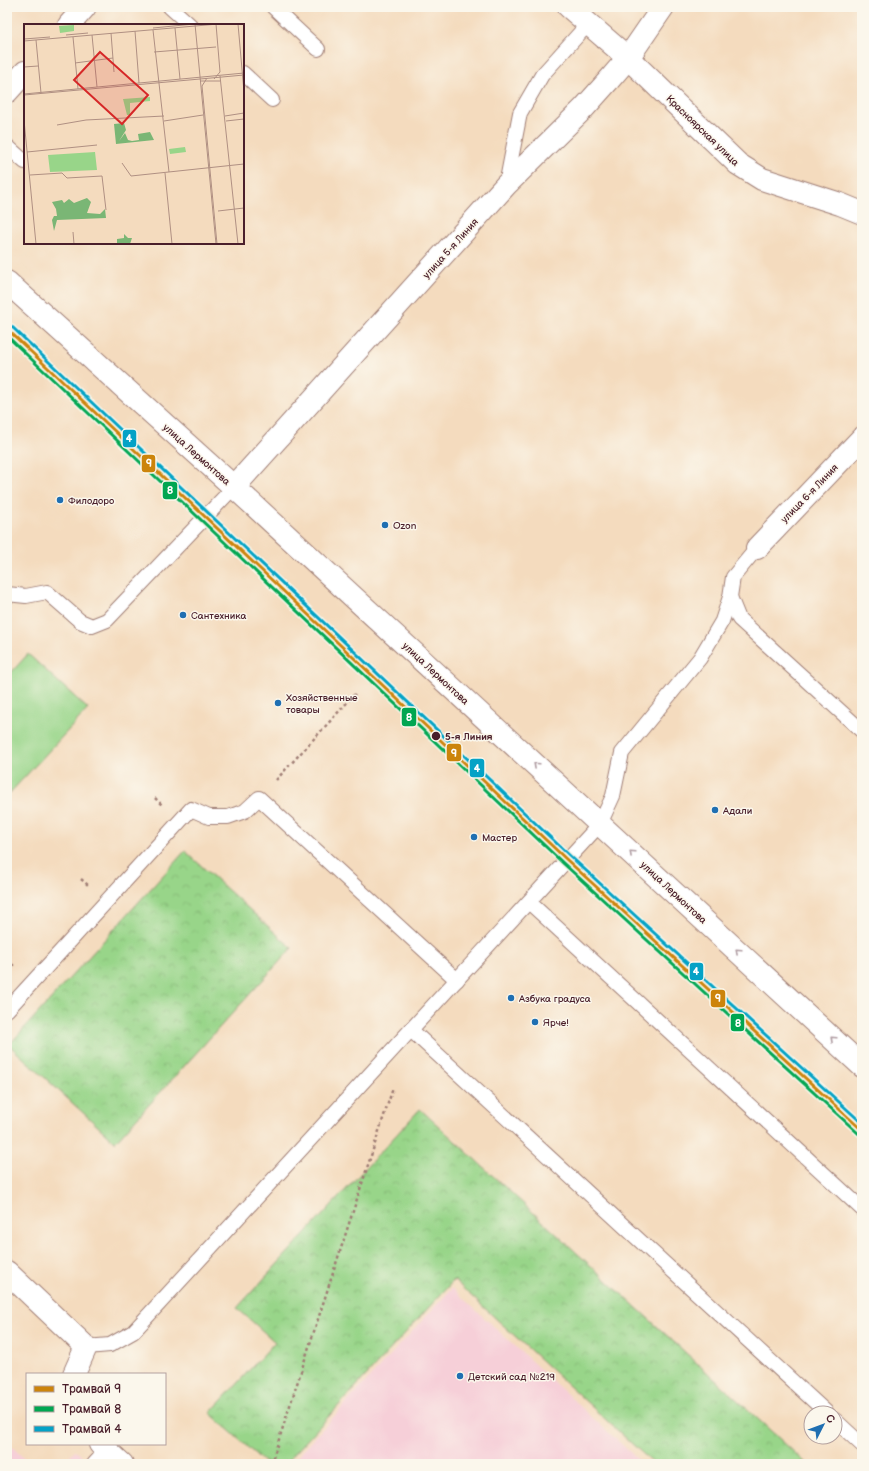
<svg xmlns="http://www.w3.org/2000/svg" width="869" height="1471" viewBox="0 0 869 1471" font-family="'Balsamiq Sans',sans-serif">
<style>
.built{fill:#f6cfd8}
.grass{fill:#98d589;stroke:#717a5a}
.park{fill:url(#park-crowns);stroke:#717a5a}
.lines{fill:none;stroke-linecap:round;stroke-linejoin:round}
.service-casing{stroke:#9f7d74;stroke-width:16}
.minor-casing{stroke:#9f7d74;stroke-width:24}
.secondary-casing{stroke:#9f7d74;stroke-width:24}
.path{stroke:#9f7d74;stroke-width:2.5;stroke-dasharray:3 3;stroke-linecap:butt}
.service{stroke:#fff;stroke-width:14}
.minor{stroke:#fff;stroke-width:22}
.secondary{stroke:#fff;stroke-width:22}
.tram-1-casing{stroke:#fbf7ec;stroke-width:6}
.tram-2-casing{stroke:#fbf7ec;stroke-width:6}
.tram-3-casing{stroke:#fbf7ec;stroke-width:6}
.tram-1{stroke:#cc840b;stroke-width:3}
.tram-2{stroke:#00a651;stroke-width:3}
.tram-3{stroke:#04a2c6;stroke-width:3}
.oneway{stroke:#ae9aa0}
.poi-dot{fill:#1f6fb2;stroke:#fbf7ec;stroke-width:1.5}
.stop-dot{fill:#4a1f2b;stroke:#fbf7ec;stroke-width:1.5}
.labels{text-anchor:middle;stroke-width:3;stroke-linejoin:round;paint-order:stroke}
.street-label{font-size:10px;fill:#4a1f2b;stroke:#fbf7ec}
.poi-label{font-size:10px;fill:#4a1f2b;stroke:#fbf7ec;text-anchor:start}
.stop-label{font-size:10px;font-weight:bold;fill:#4a1f2b;stroke:#fbf7ec;text-anchor:start}
.inset-road{fill:none;stroke:#b09083;stroke-width:1}
.view{fill:#d62828;fill-opacity:0.15;stroke:#d62828;stroke-width:2}
.inset-edge{fill:none;stroke:#4a1f2b;stroke-width:2}
.line-badge{stroke:#fbf7ec;stroke-width:1.5}
.badge-label{font-size:11px;text-anchor:middle;font-weight:bold;fill:#fff}
</style>
<defs>
<pattern id="park-crowns" width="20" height="18" patternUnits="userSpaceOnUse"><rect width="20" height="18" fill="#98d589"/><path d="M2 6a3 3 0 1 1 6 0M12 15a3 3 0 1 1 6 0" fill="none" stroke="#84b676"/></pattern>
</defs>
<rect width="100%" height="100%" fill="#fbf7ec"/>
<filter id="ink" filterUnits="userSpaceOnUse"><feTurbulence type="fractalNoise" baseFrequency=".025" numOctaves="2"/><feDisplacementMap in="SourceGraphic" scale="8" xChannelSelector="R" yChannelSelector="G"/><feConvolveMatrix kernelMatrix="1 2 1 2 8 2 1 2 1" color-interpolation-filters="sRGB"/></filter>
<filter id="wash" filterUnits="userSpaceOnUse"><feTurbulence type="fractalNoise" baseFrequency=".012" numOctaves="4" result="noise"/><feDisplacementMap in="SourceGraphic" scale="16" xChannelSelector="R" yChannelSelector="G"/><feGaussianBlur stdDeviation="0.9" result="paint"/><feColorMatrix in="noise" values="0 0 0 0 0 0 0 0 0 0 0 0 0 0 0 0 0 1.4 0 .05"/><feComposite in="paint" operator="in"/></filter>
<g filter="url(#wash)">
<rect width="100%" height="100%" fill="#f4dbbe"/>
<g class="built">
<path d="M 452,1288 L 643,1464 L 290,1464 Z"/>
<path d="M 7,1442 L 30,1464 L 7,1464 Z"/>
<path d="M 75,1450 L 90,1464 L 62,1464 Z"/>
</g>
<path class="grass" d="M 28,654 L 88,709 L 7,796 L 7,677 Z"/>
<g class="park">
<path d="M 185,851 L 292,948 L 115,1142 L 9,1045 Z"/>
<path d="M 420,1109 L 807,1464 L 654,1464 L 454,1280 L 285,1464 L 266,1464 L 210,1413 L 275,1342 L 237,1308 Z"/>
</g>
</g>
<g filter="url(#ink)">
<g class="lines">
<g class="service-casing">
<g id="service">
<path d="M 170,7 L 190,25"/>
<path d="M 273,7 L 318,49"/>
<path d="M 243,73 L 272,100"/>
<path d="M 7,146 L 25,162"/>
<path d="M 506,185 L 520,113 L 542,75 L 588,24"/>
<path d="M 7,594 L 26,596 L 47,592 L 80,621 L 92,626 L 107,620 L 234,487"/>
<path d="M 730,597 L 739,619 L 862,731"/>
<path d="M 529,902 L 862,1209"/>
<path d="M 7,1010 L 191,809 L 209,817 L 228,817 L 245,811 L 259,798 L 457,980"/>
<path d="M 411,1030 L 827,1413"/>
<path d="M 86,1347 L 110,1345 L 133,1332 L 600,824 L 613,796 L 622,753 L 700,658 L 722,621 L 730,597 L 733,577 L 757,548"/>
<path d="M 835,1420 L 862,1445"/>
<path d="M 94,1464 L 107,1450"/>
</g>
</g>
<g class="minor-casing">
<g id="minor">
<path d="M 569,7 L 628,58 L 738,164 L 762,179 L 840,204 L 862,213"/>
<path d="M 69,25 L 85,7"/>
<path d="M 7,92 L 25,72"/>
<path d="M 234,487 L 506,185 L 584,108 L 609,80 L 628,58 L 663,7"/>
<path d="M 757,548 L 862,438"/>
<path d="M 7,1272 L 86,1347 L 74,1374"/>
<path d="M 100,1444 L 122,1464"/>
</g>
</g>
<g class="secondary-casing">
<path id="secondary" d="M 7,282 L 234,487 L 862,1066"/>
</g>
<g class="path">
<path d="M 276,780 L 355,694"/>
<path d="M 155,798 L 162,805"/>
<path d="M 81,879 L 88,885"/>
<path d="M 7,960 L 14,966"/>
<path d="M 271,1464 L 393,1088"/>
</g>
<use href="#service" class="service"/>
<use href="#minor" class="minor"/>
<use href="#secondary" class="secondary"/>
<g class="tram-1-casing">
<path id="tram-1" d="M 7,329 L 567,860 L 862,1130"/>
</g>
<g class="tram-2-casing">
<path id="tram-2" d="M 7,336 L 564,864 L 859,1134"/>
</g>
<g class="tram-3-casing">
<path id="tram-3" d="M 10,325 L 570,856 L 862,1123"/>
</g>
<use href="#tram-1" class="tram-1"/>
<use href="#tram-2" class="tram-2"/>
<use href="#tram-3" class="tram-3"/>
</g>
<defs><path id="oneway-chevron" d="M-2-3.5L2.5 0L-2 3.5" fill="none" stroke-width="1.6" stroke-linecap="round" stroke-linejoin="round"/></defs>
<g class="oneway">
<use href="#oneway-chevron" transform="translate(536 765) rotate(-137)"/>
<use href="#oneway-chevron" transform="translate(632 853) rotate(-137)"/>
<use href="#oneway-chevron" transform="translate(738 951) rotate(-137)"/>
<use href="#oneway-chevron" transform="translate(833 1039) rotate(-137)"/>
</g>
</g>
<g class="poi-dot">
<circle cx="60" cy="500" r="4"/>
<circle cx="385" cy="525" r="4"/>
<circle cx="183" cy="615" r="4"/>
<circle cx="278" cy="703" r="4"/>
<circle cx="715" cy="810" r="4"/>
<circle cx="474" cy="837" r="4"/>
<circle cx="511" cy="998" r="4"/>
<circle cx="535" cy="1022" r="4"/>
<circle cx="460" cy="1376" r="4"/>
</g>
<circle class="stop-dot" cx="436" cy="736" r="5"/>
<g class="labels">
<g class="street-label">
<text transform="translate(703 130) rotate(44)" y="4">Красноярская улица</text>
<text transform="translate(450 248) rotate(-48)" y="4">улица 5-я Линия</text>
<text transform="translate(197 454) rotate(42)" y="4">улица Лермонтова</text>
<text transform="translate(809 493) rotate(-46)" y="4">улица 6-я Линия</text>
<text transform="translate(436 673) rotate(43)" y="4">улица Лермонтова</text>
<text transform="translate(674 892) rotate(43)" y="4">улица Лермонтова</text>
</g>
<g class="poi-label">
<text x="68" y="504">Филодоро</text>
<text x="393" y="529">Ozon</text>
<text x="191" y="619">Сантехника</text>
<text x="286" y="701">Хозяйственные<tspan x="286" dy="12">товары</tspan></text>
<text x="723" y="814">Адали</text>
<text x="482" y="841">Мастер</text>
<text x="519" y="1002">Азбука градуса</text>
<text x="543" y="1026">Ярче!</text>
<text x="468" y="1380">Детский сад №219</text>
</g>
<g class="stop-label">
<text x="445" y="740">5-я Линия</text>
</g>
</g>
<g transform="translate(24 24)">
<rect width="220" height="220" fill="#f4dbbe"/>
<path d="M 50,1 L 50,7 L 36,9 L 35,2 Z" fill="#98d589"/>
<path d="M 100,99 L 102,106 L 95,117 L 101,109 L 104,116 L 108,117 L 115,116 L 114,110 L 126,108 L 130,116 L 92,120 L 90,100 ZM 63,174 L 67,178 L 63,189 L 76,190 L 81,185 L 82,194 L 33,196 L 30,207 L 28,196 L 30,192 L 33,192 L 32,185 L 28,178 L 38,176 L 40,179 L 45,175 L 50,179 ZM 100,210 L 104,214 L 108,214 L 106,220 L 93,220 L 93,215 L 100,214 Z" fill="#7ab675"/>
<path d="M 126,73 L 126,77 L 106,79 L 106,91 L 103,91 L 99,75 ZM 161,123 L 162,128 L 146,130 L 145,125 ZM 71,128 L 73,146 L 26,148 L 24,131 Z" fill="#98d589"/>
<path class="inset-road" d="M 171,0 L 192,220M 214,0 L 220,68M 129,4 L 170,0M 151,4 L 156,55M 129,6 L 145,148M 111,7 L 115,59M 87,9 L 90,48M 42,11 L 64,9M 68,11 L 73,63M 49,13 L 54,65M 0,15 L 26,13M 12,16 L 17,69M 0,17 L 194,0M 130,28 L 192,23M 51,39 L 89,34M 0,43 L 14,42M 196,52 L 214,220M 183,54 L 178,62 L 193,220M 190,55 L 196,48 L 192,0M 176,57 L 196,57M 0,70 L 220,49M 0,71 L 220,51M 201,92 L 220,89M 0,96 L 12,220M 140,97 L 179,91M 202,97 L 220,95M 33,101 L 62,96 L 140,92M 3,128 L 73,121M 98,139 L 107,152 L 220,140M 141,149 L 148,220M 6,151 L 38,149 L 43,154 L 78,152 L 82,186M 194,187 L 220,184M 49,208 L 50,220"/>
<path class="view" d="M 76,28 L 124,71 L 98,100 L 50,56 Z"/>
<rect width="220" height="220" class="inset-edge"/>
</g>
<g class="line-badge">
<rect x="122" y="429" width="15" height="19" rx="4" fill="#04a2c6"/>
<rect x="141" y="454" width="15" height="19" rx="4" fill="#cc840b"/>
<rect x="162" y="481" width="16" height="19" rx="4" fill="#00a651"/>
<rect x="401" y="707" width="16" height="20" rx="4" fill="#00a651"/>
<rect x="446" y="743" width="16" height="19" rx="4" fill="#cc840b"/>
<rect x="469" y="758" width="16" height="20" rx="4" fill="#04a2c6"/>
<rect x="689" y="962" width="15" height="19" rx="4" fill="#04a2c6"/>
<rect x="710" y="989" width="16" height="19" rx="4" fill="#cc840b"/>
<rect x="730" y="1013" width="15" height="19" rx="4" fill="#00a651"/>
</g>
<g class="badge-label">
<text x="129" y="442">4</text>
<text x="149" y="467">9</text>
<text x="170" y="494">8</text>
<text x="409" y="721">8</text>
<text x="454" y="757">9</text>
<text x="477" y="772">4</text>
<text x="696" y="975">4</text>
<text x="718" y="1002">9</text>
<text x="738" y="1027">8</text>
</g>
<rect width="869" height="1471" fill="none" stroke="#fbf7ec" stroke-width="24"/>
<rect x="26" y="1373" width="140" height="72" fill="#fbf7ec" stroke="#b4a19f"/>
<rect x="34" y="1386" width="20" height="6" fill="#cc840b" stroke="#b4a19f"/>
<text x="62" y="1393" font-size="12" fill="#4a1f2b">Трамвай 9</text>
<rect x="34" y="1406" width="20" height="6" fill="#00a651" stroke="#b4a19f"/>
<text x="62" y="1413" font-size="12" fill="#4a1f2b">Трамвай 8</text>
<rect x="34" y="1426" width="20" height="6" fill="#04a2c6" stroke="#b4a19f"/>
<text x="62" y="1433" font-size="12" fill="#4a1f2b">Трамвай 4</text>
<g transform="translate(823 1425) rotate(48)"><circle r="19" fill="#fbf7ec" stroke="#b4a19f"/>
<path d="M0-3L7 15L0 10L-7 15Z" fill="#1f6fb2"/>
<text y="-6" font-size="11" font-weight="bold" text-anchor="middle" fill="#4a1f2b">С</text>
</g>
</svg>
